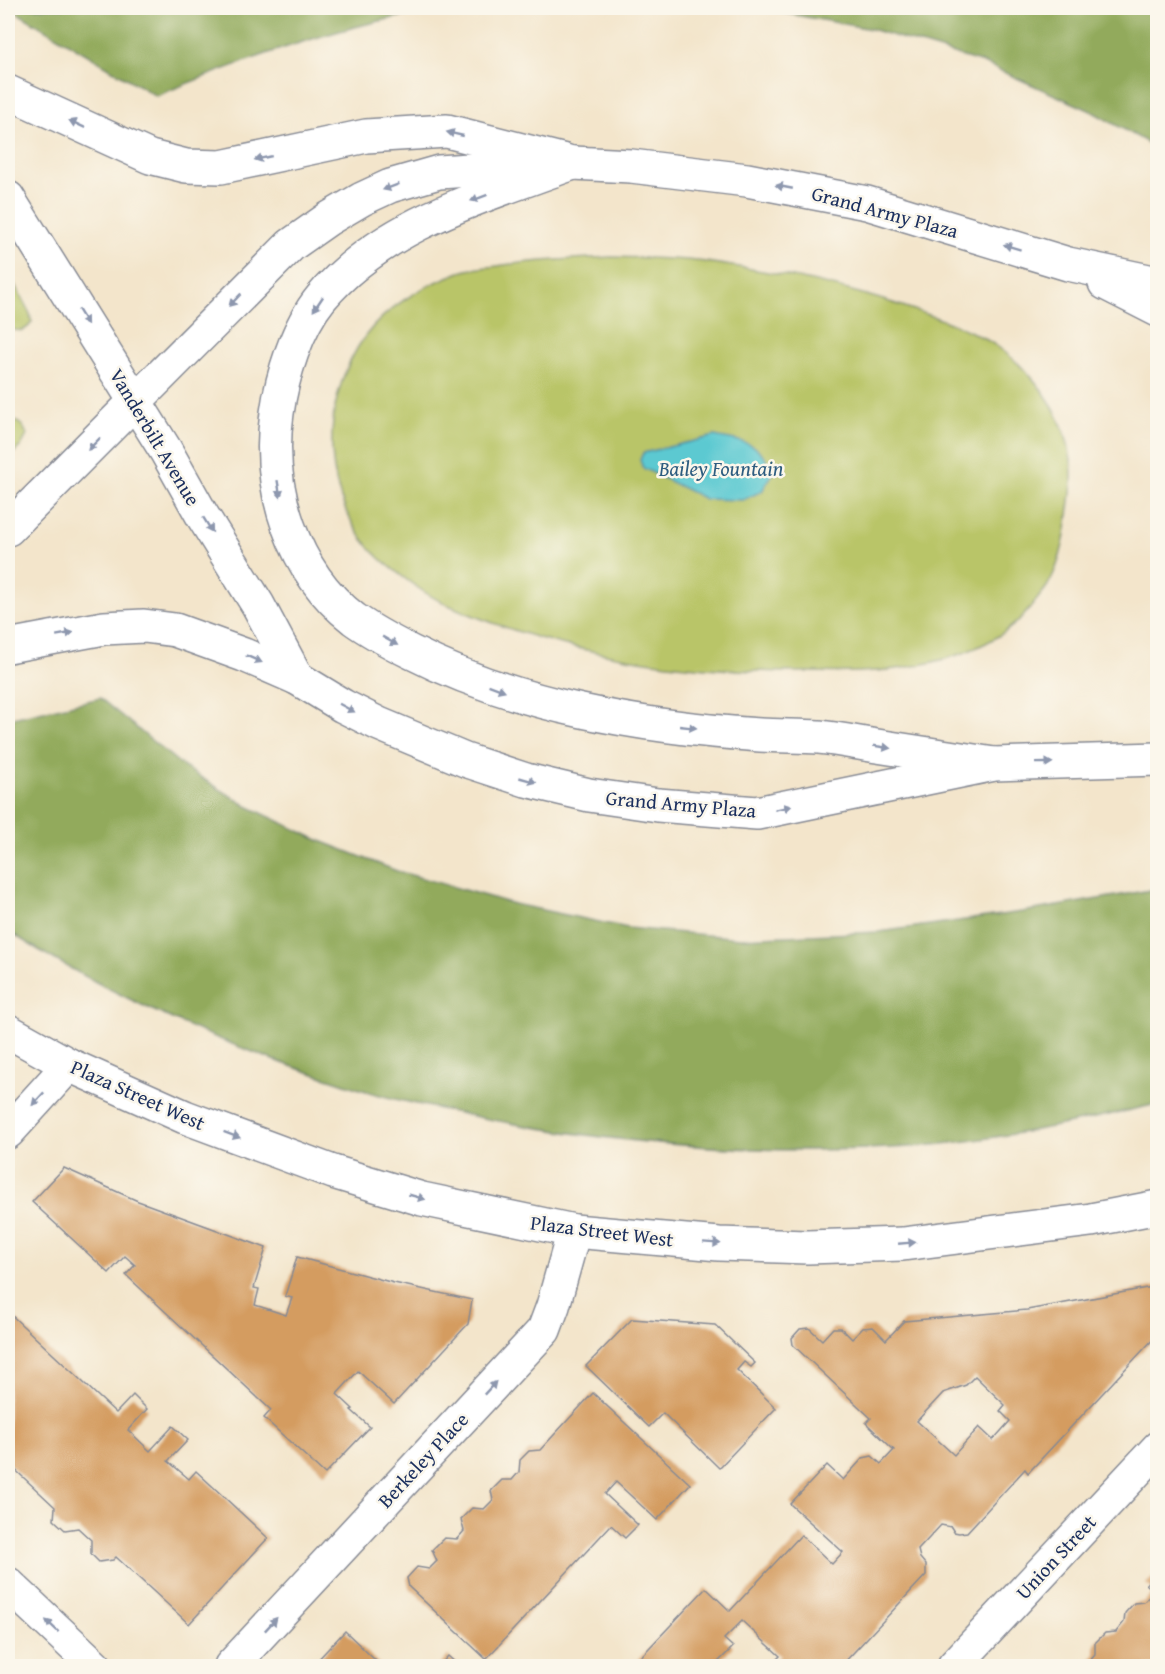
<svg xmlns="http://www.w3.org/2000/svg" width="1165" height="1674" viewBox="0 0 1165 1674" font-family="'Gentium Book Plus',serif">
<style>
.green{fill:#b9c567;stroke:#6a7a62;stroke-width:1.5}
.forest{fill:#92aa5c;stroke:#566c5d;stroke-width:1.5}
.water{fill:#5cc9d1;stroke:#3c7c98;stroke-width:1.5}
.building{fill:#d49c60;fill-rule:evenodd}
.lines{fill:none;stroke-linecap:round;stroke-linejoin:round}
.minor-casing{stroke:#878a94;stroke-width:36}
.secondary-casing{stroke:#878a94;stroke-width:36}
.primary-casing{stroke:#878a94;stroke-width:36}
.minor{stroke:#fff;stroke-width:33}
.secondary{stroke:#fff;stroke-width:33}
.primary{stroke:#fff;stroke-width:33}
.oneway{fill:#8d97ae}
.labels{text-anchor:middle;stroke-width:5;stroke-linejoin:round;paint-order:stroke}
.street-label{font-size:20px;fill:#1b2f5e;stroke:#fbf7ec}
.water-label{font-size:21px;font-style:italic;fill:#2e5d80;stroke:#fbf7ec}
</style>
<rect width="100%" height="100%" fill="#fbf7ec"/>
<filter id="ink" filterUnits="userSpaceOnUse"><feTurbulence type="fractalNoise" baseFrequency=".0167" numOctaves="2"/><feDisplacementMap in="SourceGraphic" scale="12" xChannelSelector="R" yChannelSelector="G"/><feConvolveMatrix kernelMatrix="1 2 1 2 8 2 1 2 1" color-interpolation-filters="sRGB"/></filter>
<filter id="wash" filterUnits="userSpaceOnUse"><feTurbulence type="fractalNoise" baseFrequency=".008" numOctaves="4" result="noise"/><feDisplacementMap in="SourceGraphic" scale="24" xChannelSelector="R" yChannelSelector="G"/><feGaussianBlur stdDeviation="1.35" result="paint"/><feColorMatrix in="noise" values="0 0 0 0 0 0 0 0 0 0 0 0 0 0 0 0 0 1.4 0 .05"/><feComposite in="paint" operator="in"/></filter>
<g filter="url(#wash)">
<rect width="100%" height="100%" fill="#f3e5cb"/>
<g class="green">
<path d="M 611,257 C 643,258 675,258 706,262 C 778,272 852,288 920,312 C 944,320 977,332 998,347 C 1045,381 1078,434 1071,493 C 1067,524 1064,557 1048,585 C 1043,593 1036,600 1031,607 C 1004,642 955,659 914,666 C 880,673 843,673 809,672 C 736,672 663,667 591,651 C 547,642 487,623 446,604 C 424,594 402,577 383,561 C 319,506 317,401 366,335 C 389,305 425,285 460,272 C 471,268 485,267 497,266 C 535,260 573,259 611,257 Z"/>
<path d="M 8,272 L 30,314 L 32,322 C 25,333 19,331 8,329 Z"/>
<path d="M 8,420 C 19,421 23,424 27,435 L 21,446 L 8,458 Z"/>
</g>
<g class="forest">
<path d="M 9,8 L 453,8 C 350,21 252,57 156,96 Z"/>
<path d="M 757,8 L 1157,8 L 1157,148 L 1091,111 L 983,63 L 871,29 Z"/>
<path d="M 100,698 L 184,767 L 247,806 L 318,840 L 397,871 L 514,904 L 628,928 L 741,938 L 879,932 L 1022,912 L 1157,889 L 1157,1104 C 1070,1124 981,1144 891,1148 C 742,1155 590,1142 444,1110 C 423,1105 401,1101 380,1095 C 359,1090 338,1081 317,1075 C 209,1039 103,992 8,931 L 8,719 Z"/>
</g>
<path class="water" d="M 715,436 C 746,443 763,441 772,475 L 762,491 L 743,500 L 705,499 L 643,468 L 640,460 L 643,453 Z"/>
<g id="blocks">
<g class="building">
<path d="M 64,1168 L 138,1201 L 266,1248 L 254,1288 L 259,1289 L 255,1305 L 286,1315 L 292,1298 L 285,1296 L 297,1257 L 394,1283 L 472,1300 L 468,1324 L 394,1404 L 358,1371 L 337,1394 L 353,1409 L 351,1410 L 370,1427 L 325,1474 L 264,1418 L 271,1410 L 126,1275 L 135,1265 L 125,1256 L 109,1273 L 32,1202 Z"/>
<path d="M 1158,1286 L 1158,1334 L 1028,1473 L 1025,1469 L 967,1532 L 959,1533 L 954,1532 L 951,1527 L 941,1525 L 918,1550 L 920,1558 L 926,1565 L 926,1575 L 841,1666 L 770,1666 L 780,1656 L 742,1621 L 724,1639 L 733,1647 L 714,1666 L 632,1666 L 706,1588 L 730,1611 L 801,1535 L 832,1564 L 843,1552 L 790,1504 L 827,1465 L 843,1480 L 863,1458 L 872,1456 L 881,1464 L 894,1450 L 866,1423 L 871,1418 L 793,1345 L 792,1338 L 800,1329 L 809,1328 L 822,1340 L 833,1328 L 841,1328 L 852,1339 L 863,1328 L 873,1327 L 886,1340 L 904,1321 L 1027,1310 ZM 975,1376 L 1005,1405 L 1000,1411 L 1010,1421 L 993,1440 L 979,1427 L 954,1455 L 917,1421 L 943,1393 L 966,1385 Z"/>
<path d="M 8,1312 L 116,1413 L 133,1395 L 147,1409 L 128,1430 L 150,1451 L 173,1426 L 188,1440 L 168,1461 L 189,1479 L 196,1471 L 268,1538 L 189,1624 L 116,1557 L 113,1560 L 99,1562 L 91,1554 L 91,1540 L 78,1528 L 65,1530 L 54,1520 L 55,1507 L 8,1463 Z"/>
<path d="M 632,1319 L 715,1325 L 755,1363 L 751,1367 L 744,1362 L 737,1370 L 776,1408 L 719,1468 L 663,1413 L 649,1427 L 586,1366 Z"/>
<path d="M 593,1393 L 690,1484 L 657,1520 L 616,1482 L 605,1494 L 638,1525 L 625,1538 L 611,1525 L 486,1659 L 409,1587 L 407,1578 L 417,1567 L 429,1569 L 437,1561 L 432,1550 L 444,1538 L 457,1539 L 464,1531 L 461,1519 L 472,1508 L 484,1509 L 493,1500 L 491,1491 L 502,1480 L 512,1480 L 519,1472 L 520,1460 L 529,1451 L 540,1450 Z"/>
<path d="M 1158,1572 L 1158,1666 L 1074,1666 L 1076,1664 L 1087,1663 L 1095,1654 L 1095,1643 L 1105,1633 L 1116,1632 L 1124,1622 L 1125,1613 L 1134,1603 L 1144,1602 L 1154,1591 L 1146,1584 Z"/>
<path d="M 345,1631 L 377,1662 L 382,1666 L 312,1666 Z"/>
<path d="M 448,1656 L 459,1666 L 439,1666 Z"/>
</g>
</g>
</g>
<g filter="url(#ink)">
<use href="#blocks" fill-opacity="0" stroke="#878a94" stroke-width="1.5"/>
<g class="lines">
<g class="minor-casing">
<g id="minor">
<path d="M 8,1031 L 69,1065 L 185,1117 L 333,1172 L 422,1199 L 574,1231 L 719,1244 L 807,1247 L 903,1244 L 1091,1220 L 1158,1207"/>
<path d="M 8,1132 L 69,1065"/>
<path d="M 8,1584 L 95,1666"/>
<path d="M 231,1666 L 544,1330 L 553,1306 L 574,1231"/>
</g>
</g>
<g class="secondary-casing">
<g id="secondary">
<path d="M 8,92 L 150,157 L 186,166 L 221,167 L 366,136 L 447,131 L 565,161"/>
<path d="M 8,198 L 166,451 L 202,515 L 258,605 L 297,678"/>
<path d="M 954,1666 L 1158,1448"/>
</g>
</g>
<g class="primary-casing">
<g id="primary">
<path d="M 573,163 C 485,196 384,223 321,298 C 297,327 282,376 277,413 C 266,488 293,572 354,619 C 372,632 391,642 411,652 C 517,706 641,727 760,735 C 779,736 799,736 819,737 C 838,739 858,743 877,746 C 916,752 955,758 994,764"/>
<path d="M 1105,283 L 1158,310"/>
<path d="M 8,529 L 291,245 L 328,219 L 362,199 L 390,186 L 439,172 L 573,163 L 631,166 L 747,180 L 867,203 L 1068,264 L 1158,283"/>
<path d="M 8,646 L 104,628 L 144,626 L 175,630 L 244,655 L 297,678 L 343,706 L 379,724 L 465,760 L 526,780 L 589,795 L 658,805 L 757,813 L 994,764 L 1158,759"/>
</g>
</g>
<use href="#minor" class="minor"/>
<use href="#secondary" class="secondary"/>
<use href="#primary" class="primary"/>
</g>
<defs><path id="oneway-solid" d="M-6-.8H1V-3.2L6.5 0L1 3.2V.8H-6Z" transform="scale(1.5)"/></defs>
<g class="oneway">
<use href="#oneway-solid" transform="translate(77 124) rotate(-155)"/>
<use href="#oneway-solid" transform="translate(455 134) rotate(-167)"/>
<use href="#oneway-solid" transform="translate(263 158) rotate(168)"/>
<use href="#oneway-solid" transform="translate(391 187) rotate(160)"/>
<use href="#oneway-solid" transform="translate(784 187) rotate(-169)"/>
<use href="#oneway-solid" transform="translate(479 198) rotate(160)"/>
<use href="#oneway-solid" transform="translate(1012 247) rotate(-163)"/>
<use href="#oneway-solid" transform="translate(235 300) rotate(134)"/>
<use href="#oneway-solid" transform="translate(318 304) rotate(124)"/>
<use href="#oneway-solid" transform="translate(83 317) rotate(58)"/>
<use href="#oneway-solid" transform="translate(94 444) rotate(135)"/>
<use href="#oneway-solid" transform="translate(279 489) rotate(80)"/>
<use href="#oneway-solid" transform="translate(208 525) rotate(58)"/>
<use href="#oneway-solid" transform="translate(65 634) rotate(-10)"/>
<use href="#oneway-solid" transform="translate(390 641) rotate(29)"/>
<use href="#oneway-solid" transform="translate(254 659) rotate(24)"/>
<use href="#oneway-solid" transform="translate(497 688) rotate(20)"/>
<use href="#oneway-solid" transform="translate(347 708) rotate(28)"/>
<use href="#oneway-solid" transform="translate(688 727) rotate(6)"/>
<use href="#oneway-solid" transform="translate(882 747) rotate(9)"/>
<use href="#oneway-solid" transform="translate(1044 763) rotate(-1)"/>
<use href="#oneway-solid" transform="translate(528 780) rotate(16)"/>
<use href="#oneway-solid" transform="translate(783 808) rotate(-12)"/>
<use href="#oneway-solid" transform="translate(38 1099) rotate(133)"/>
<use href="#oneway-solid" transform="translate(232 1135) rotate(20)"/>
<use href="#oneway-solid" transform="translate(417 1197) rotate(16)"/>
<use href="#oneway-solid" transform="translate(712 1243) rotate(4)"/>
<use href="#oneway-solid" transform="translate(907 1243) rotate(-5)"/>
<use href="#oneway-solid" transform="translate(490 1388) rotate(-47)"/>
<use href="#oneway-solid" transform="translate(271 1624) rotate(-47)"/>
<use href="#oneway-solid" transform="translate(52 1626) rotate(-137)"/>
</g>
</g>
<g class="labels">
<g class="street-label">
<text transform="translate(885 212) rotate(15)" y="7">Grand Army Plaza</text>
<text transform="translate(155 437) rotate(59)" y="7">Vanderbilt Avenue</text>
<text transform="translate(681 804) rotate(5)" y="7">Grand Army Plaza</text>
<text transform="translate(138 1095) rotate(24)" y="7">Plaza Street West</text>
<text transform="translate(602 1231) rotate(7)" y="7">Plaza Street West</text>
<text transform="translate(423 1460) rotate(-47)" y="7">Berkeley Place</text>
<text transform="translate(1056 1557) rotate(-47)" y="7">Union Street</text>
</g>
<g class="water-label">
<text x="721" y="476">Bailey Fountain</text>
</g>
</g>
<rect width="1165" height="1674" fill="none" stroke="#fbf7ec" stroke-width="30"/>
</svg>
